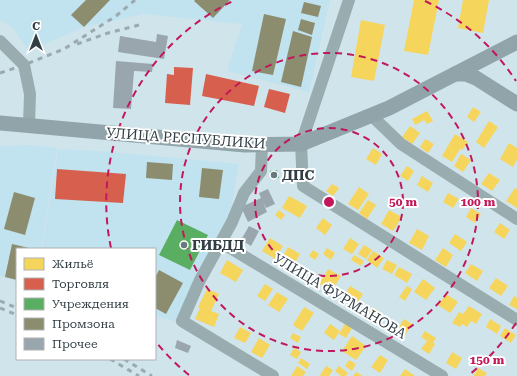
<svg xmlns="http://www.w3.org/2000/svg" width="517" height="376" viewBox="0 0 517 376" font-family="'Roboto Serif',serif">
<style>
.built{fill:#c1e2ef}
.homes{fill:#f6d55c}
.shops{fill:#d6604d}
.public{fill:#5aae61}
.industry{fill:#8c8c6e}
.building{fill:#9aa6ae}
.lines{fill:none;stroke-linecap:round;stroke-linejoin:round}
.minor{stroke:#99acaf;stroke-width:12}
.major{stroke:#91a4a9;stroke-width:15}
.rail{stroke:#9aaaaf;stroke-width:3;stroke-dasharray:5 5;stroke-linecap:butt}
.ring{fill:none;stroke:#c2185b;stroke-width:2;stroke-dasharray:7 5}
.poi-dot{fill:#69797f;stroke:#fff;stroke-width:1.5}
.labels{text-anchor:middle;stroke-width:4;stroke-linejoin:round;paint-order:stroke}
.street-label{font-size:14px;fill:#313f45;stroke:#fff}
.poi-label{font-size:14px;font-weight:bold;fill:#313f45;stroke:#fff;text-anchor:start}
.centre{fill:#c2185b;stroke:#fff;stroke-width:2}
.ring-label{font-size:12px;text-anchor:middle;font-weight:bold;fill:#c2185b;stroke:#fff;stroke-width:4;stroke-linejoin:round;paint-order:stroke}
</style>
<rect width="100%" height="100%" fill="#d0e4ec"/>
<g class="built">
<path d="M 0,0 L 330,0 L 309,92 L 227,71 L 242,24 L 143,14 L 84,27 L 29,51 L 13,28 L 0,20 Z"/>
<path d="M 32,145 L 57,148 L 41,249 L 17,249 L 17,281 L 0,276 L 0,146 Z"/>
<path d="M 58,149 L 100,151 L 239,164 L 229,221 L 175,321 L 155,316 L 155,249 L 42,249 Z"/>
</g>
<g class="homes">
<path d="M 414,0 L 439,0 L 428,55 L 404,51 Z"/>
<path d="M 463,0 L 489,0 L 483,33 L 458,28 Z"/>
<path d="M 361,20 L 385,25 L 374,81 L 351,77 Z"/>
<path d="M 473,107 L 481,112 L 474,122 L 467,117 Z"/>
<path d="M 427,111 L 433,121 L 427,124 L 424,120 L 415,125 L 412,119 Z"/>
<path d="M 489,121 L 498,127 L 484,148 L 476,142 Z"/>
<path d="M 410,126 L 420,133 L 412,144 L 402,137 Z"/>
<path d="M 455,134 L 468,142 L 462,150 L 460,149 L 452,162 L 442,156 Z"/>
<path d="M 425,139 L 434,144 L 428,153 L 420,147 Z"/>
<path d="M 509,143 L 517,148 L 517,160 L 513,167 L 500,159 Z"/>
<path d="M 373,148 L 382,154 L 376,165 L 366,159 Z"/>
<path d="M 461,154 L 471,160 L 463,172 L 454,166 Z"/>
<path d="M 407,166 L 414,171 L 408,181 L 400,176 Z"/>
<path d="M 489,173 L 500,180 L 492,191 L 481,184 Z"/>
<path d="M 422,176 L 433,183 L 428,192 L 417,185 Z"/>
<path d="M 332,184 L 339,188 L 333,196 L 326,191 Z"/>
<path d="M 359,187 L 369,194 L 358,210 L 348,204 Z"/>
<path d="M 515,188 L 517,189 L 517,208 L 506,201 Z"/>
<path d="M 448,193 L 459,199 L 453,208 L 443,202 Z"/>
<path d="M 289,196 L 307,206 L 300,218 L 282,208 Z"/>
<path d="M 368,200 L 376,205 L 367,219 L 359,213 Z"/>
<path d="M 471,208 L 481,214 L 475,223 L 466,217 Z"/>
<path d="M 279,210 L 285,215 L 281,220 L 275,215 Z"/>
<path d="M 389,210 L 402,217 L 393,231 L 381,224 Z"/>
<path d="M 323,218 L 332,225 L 325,235 L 316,228 Z"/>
<path d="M 500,223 L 510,230 L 504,239 L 494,232 Z"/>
<path d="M 417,229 L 429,236 L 422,250 L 409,243 Z"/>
<path d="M 455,234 L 467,242 L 461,251 L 449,243 Z"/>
<path d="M 270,238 L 283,246 L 275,259 L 262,251 Z"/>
<path d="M 350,238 L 359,244 L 352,254 L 343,249 Z"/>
<path d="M 364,245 L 372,250 L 366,259 L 358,254 Z"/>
<path d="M 288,247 L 300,254 L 292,268 L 280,261 Z"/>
<path d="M 327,248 L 335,253 L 331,260 L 323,254 Z"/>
<path d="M 443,248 L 453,255 L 446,267 L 435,260 Z"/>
<path d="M 313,250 L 319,254 L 315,260 L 309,256 Z"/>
<path d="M 373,251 L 384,258 L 377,268 L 367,260 Z"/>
<path d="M 354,255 L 364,261 L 361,266 L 351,260 Z"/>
<path d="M 227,260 L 243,270 L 236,282 L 220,273 Z"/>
<path d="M 387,260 L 397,265 L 392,274 L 382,269 Z"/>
<path d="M 471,264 L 483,271 L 477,281 L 465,273 Z"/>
<path d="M 399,267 L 412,274 L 407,283 L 394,275 Z"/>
<path d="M 328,269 L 341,276 L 332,291 L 319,284 Z"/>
<path d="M 496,278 L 508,286 L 501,296 L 489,288 Z"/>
<path d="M 423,279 L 435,288 L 426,300 L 414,292 Z"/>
<path d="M 265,284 L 273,289 L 265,301 L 257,296 Z"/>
<path d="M 350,286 L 363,294 L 356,305 L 343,297 Z"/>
<path d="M 407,286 L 412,289 L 405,301 L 399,297 Z"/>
<path d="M 207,289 L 219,294 L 211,311 L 219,314 L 214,327 L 195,319 L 200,308 L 198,307 Z"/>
<path d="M 277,292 L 288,299 L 279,312 L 268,305 Z"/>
<path d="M 446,294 L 458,302 L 450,313 L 438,305 Z"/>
<path d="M 514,296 L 517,298 L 517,309 L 509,305 Z"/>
<path d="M 469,306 L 482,314 L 476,324 L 471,321 L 467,327 L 462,324 L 460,327 L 452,323 L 459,312 L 463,314 Z"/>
<path d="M 304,307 L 314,313 L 302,331 L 293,325 Z"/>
<path d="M 373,307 L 383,314 L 377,323 L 367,316 Z"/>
<path d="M 404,319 L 412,324 L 404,337 L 396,332 Z"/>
<path d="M 490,319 L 501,326 L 497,334 L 486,327 Z"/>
<path d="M 330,324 L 340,331 L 334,340 L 324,333 Z"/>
<path d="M 345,324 L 352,328 L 346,338 L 339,334 Z"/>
<path d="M 240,327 L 251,333 L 245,343 L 234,338 Z"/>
<path d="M 505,328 L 516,335 L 511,343 L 500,336 Z"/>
<path d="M 425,331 L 436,338 L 433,343 L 435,344 L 429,354 L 421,349 L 427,341 L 421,337 Z"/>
<path d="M 293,333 L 301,337 L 298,343 L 290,338 Z"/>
<path d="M 352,336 L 366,346 L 356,360 L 342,351 Z"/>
<path d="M 259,338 L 270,345 L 262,358 L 251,352 Z"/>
<path d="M 294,348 L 301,352 L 297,359 L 290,355 Z"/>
<path d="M 452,352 L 462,358 L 456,369 L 446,363 Z"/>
<path d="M 380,355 L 388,360 L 380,373 L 371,367 Z"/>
<path d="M 301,358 L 310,364 L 307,369 L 298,363 Z"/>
<path d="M 349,360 L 356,364 L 352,371 L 345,366 Z"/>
<path d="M 297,366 L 306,372 L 303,376 L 291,376 Z"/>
<path d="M 326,366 L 333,370 L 329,376 L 321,376 L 320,375 Z"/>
<path d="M 339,366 L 348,373 L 346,376 L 341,376 L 335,371 Z"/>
<path d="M 478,368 L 487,373 L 485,376 L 473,376 Z"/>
<path d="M 405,369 L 415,376 L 400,376 Z"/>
<path d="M 356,372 L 363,376 L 353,376 Z"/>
</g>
<g class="shops">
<path d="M 174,67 L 193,68 L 190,105 L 165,103 L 167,74 L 174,75 Z"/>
<path d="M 206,74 L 259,86 L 254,106 L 202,96 Z"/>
<path d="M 269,89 L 290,94 L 285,113 L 264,107 Z"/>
<path d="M 57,169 L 126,174 L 123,203 L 55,199 Z"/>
</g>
<g class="public">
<path d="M 277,170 L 279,178 L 272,179 L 270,171 Z"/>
<path d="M 177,220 L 208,235 L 190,270 L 159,255 Z"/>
</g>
<g class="industry">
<path d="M 86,0 L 110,0 L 84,27 L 71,15 Z"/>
<path d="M 195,0 L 230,0 L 213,18 L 194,1 Z"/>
<path d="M 304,2 L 321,6 L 318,17 L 301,13 Z"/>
<path d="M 264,14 L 286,19 L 273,75 L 252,71 Z"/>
<path d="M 301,19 L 315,23 L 312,35 L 298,30 Z"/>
<path d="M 293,31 L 312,37 L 301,87 L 281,82 Z"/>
<path d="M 147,162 L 173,164 L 172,180 L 146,178 Z"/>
<path d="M 202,168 L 223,170 L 219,199 L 199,197 Z"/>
<path d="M 14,192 L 35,198 L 25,235 L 4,229 Z"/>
<path d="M 12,244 L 29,248 L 29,249 L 17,249 L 17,280 L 5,277 Z"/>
<path d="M 159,270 L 183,283 L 166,314 L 155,308 L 155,278 Z"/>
</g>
<g class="building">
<path d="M 157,34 L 168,36 L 164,59 L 118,52 L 120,36 L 156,42 Z"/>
<path d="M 116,61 L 153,64 L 152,72 L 134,71 L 131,109 L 113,108 Z"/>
<path d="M 268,189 L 275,204 L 266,208 L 263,202 L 267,212 L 248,222 L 241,207 L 261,198 L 259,193 Z"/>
<path d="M 249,226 L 259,231 L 251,246 L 241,240 Z"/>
<path d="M 177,340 L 191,346 L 188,353 L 175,348 Z"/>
</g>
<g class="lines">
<g class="minor">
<path d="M 349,0 L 301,144 L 303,186 L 517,320"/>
<path d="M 0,41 L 24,65 L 30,94 L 29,125"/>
<path d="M 372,116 L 401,144 L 517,219"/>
<path d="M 262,145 L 261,171 L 244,193 L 232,222 L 200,280 L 182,321 L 273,376"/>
<path d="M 222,243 L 442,376"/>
</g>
<g class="major">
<path d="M 455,74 L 466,74 L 476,78 L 517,104"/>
<path d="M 0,123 L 245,145 L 301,144 L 389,108 L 517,42"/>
</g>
<g class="rail">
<path d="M 77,44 L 108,33 L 139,25"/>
<path d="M 0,73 L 24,65 L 64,49 L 116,16 L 135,0"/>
<path d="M 0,301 L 17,308"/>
<path d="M 0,308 L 17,315"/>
<path d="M 110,359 L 139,376"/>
<path d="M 124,359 L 152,376"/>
</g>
</g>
<g class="ring">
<circle cx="329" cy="202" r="74"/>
<circle cx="329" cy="202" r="149"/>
<path d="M516 323A223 223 0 0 1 469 375M189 375A223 223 0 0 1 156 342M111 248A223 223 0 0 1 233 1M425 1A223 223 0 0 1 516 81"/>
</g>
<g class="poi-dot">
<circle cx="274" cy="175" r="4"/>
<circle cx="184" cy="245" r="4"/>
</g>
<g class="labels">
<g class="street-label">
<text transform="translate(186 138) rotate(4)" y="5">УЛИЦА РЕСПУБЛИКИ</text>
<text transform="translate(340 296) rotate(31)" y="5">УЛИЦА ФУРМАНОВА</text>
</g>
<g class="poi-label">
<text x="282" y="180">ДПС</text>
<text x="192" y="250">ГИБДД</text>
</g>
</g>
<circle cx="329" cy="202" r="6" class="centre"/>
<g class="ring-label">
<text x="403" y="206">50 m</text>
<text x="478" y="206">100 m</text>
<text x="487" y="364">150 m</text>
</g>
<rect x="16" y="248" width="140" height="112" fill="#ffffff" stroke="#adb2b5"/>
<rect x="24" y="258" width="20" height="12" fill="#f6d55c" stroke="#adb2b5"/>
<text x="52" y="268" font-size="12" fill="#313f45">Жильё</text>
<rect x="24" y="278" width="20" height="12" fill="#d6604d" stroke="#adb2b5"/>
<text x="52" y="288" font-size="12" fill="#313f45">Торговля</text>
<rect x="24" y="298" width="20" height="12" fill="#5aae61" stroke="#adb2b5"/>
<text x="52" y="308" font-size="12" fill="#313f45">Учреждения</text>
<rect x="24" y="318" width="20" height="12" fill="#8c8c6e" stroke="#adb2b5"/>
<text x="52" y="328" font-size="12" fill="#313f45">Промзона</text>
<rect x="24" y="338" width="20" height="12" fill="#9aa6ae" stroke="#adb2b5"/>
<text x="52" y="348" font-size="12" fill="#313f45">Прочее</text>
<g transform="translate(36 36)" stroke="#ffffff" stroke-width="3" paint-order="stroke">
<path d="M0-3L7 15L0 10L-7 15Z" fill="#313f45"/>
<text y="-6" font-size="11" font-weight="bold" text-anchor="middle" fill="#313f45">С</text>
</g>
</svg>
